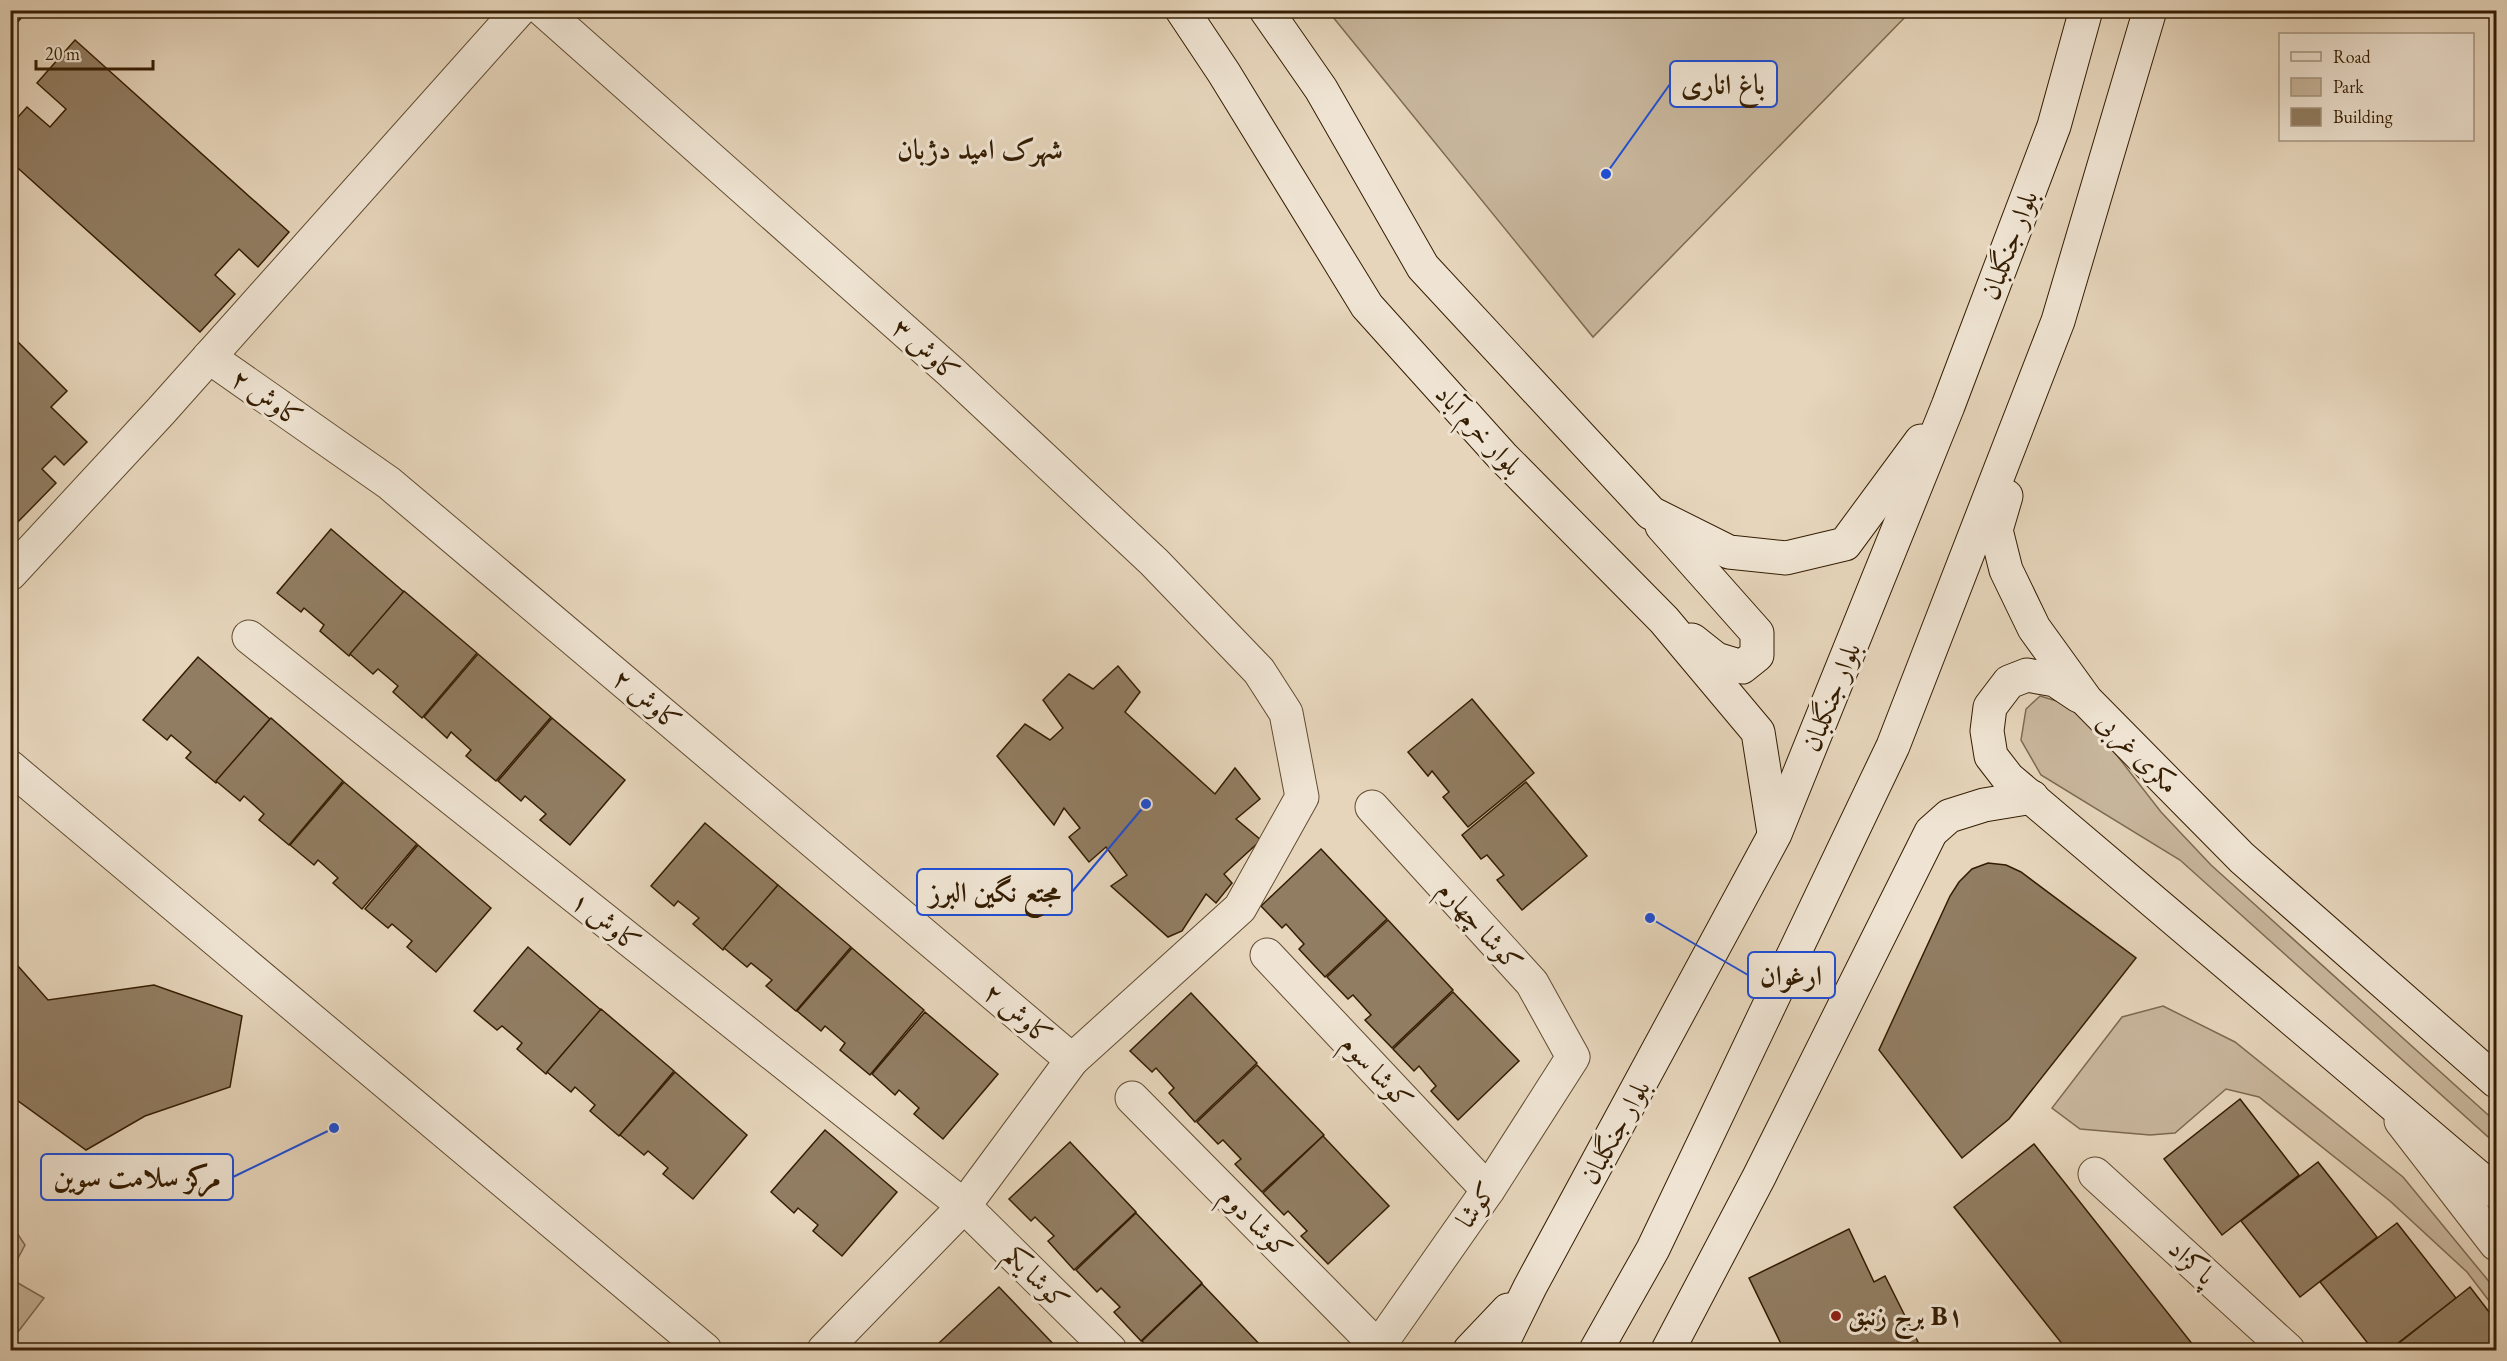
<svg xmlns="http://www.w3.org/2000/svg" width="2507" height="1361" viewBox="0 0 2507 1361" font-family="'EB Garamond',Amiri,serif">
<style>
.green{fill:#c8b69c;stroke:#7e6a4f;stroke-width:1.5}
.building{fill:#917d62;stroke:#351d02;stroke-width:1.5}
.lines{fill:none;stroke-linecap:round;stroke-linejoin:round}
.street-casing{stroke:#614b30;stroke-width:35}
.secondary-casing{stroke:#351d02;stroke-width:35}
.street{stroke:#efe4d3;stroke-width:33}
.secondary{stroke:#efe4d3;stroke-width:33}
.poi-dot{fill:#8f2418;stroke:#efe4d3;stroke-width:2}
.labels{text-anchor:middle;stroke-width:6;stroke-linejoin:round;paint-order:stroke}
.street-label{font-size:27px;fill:#351d02;stroke:#efe4d3}
.poi-label{font-size:27px;font-weight:bold;fill:#351d02;stroke:#efe4d3;text-anchor:start}
.neighbourhood-label{font-size:28px;font-weight:bold;fill:#351d02;stroke:#efe4d3}
.leader{fill:none;stroke:#1d4ed8;stroke-width:2}
.callout-dot{fill:#1d4ed8;stroke:#efe4d3;stroke-width:2}
.callout{fill:#efe4d3;stroke:#1d4ed8;stroke-width:2}
.callout-label{font-size:28px;text-anchor:middle;font-weight:bold;fill:#351d02}
</style>
<rect width="100%" height="100%" fill="#e6d5bb"/>
<filter id="stains"><feTurbulence type="fractalNoise" baseFrequency=".00333" numOctaves="4"/><feColorMatrix values="0 0 0 0 .2 0 0 0 0 .09 0 0 0 0 .02 0 0 0 .5 -.17"/></filter>
<radialGradient id="worn" r=".72"><stop offset=".6" stop-color="#630" stop-opacity="0"/><stop offset="1" stop-color="#630" stop-opacity=".3"/></radialGradient>
<g class="green">
<path d="M 1328,11 L 1911,11 L 1593,337 Z"/>
<path d="M 2040,696 L 2070,705 L 2108,744 L 2161,812 L 2211,865 L 2496,1122 L 2496,1144 L 2180,860 L 2041,775 L 2021,740 L 2026,709 Z"/>
<path d="M 2163,1006 L 2235,1042 L 2403,1177 L 2496,1290 L 2496,1310 L 2467,1272 L 2390,1201 L 2259,1097 L 2226,1089 L 2175,1133 L 2150,1135 L 2080,1129 L 2052,1108 L 2122,1017 Z"/>
<path d="M 11,1224 L 25,1245 L 17,1260 L 11,1260 Z"/>
<path d="M 11,1279 L 44,1298 L 11,1341 Z"/>
</g>
<g class="building">
<path d="M 10,10 L 28,10 L 10,31 Z"/>
<path d="M 75,40 L 289,232 L 258,267 L 239,249 L 215,275 L 235,294 L 200,332 L 10,161 L 10,126 L 27,107 L 50,127 L 66,109 L 37,83 Z"/>
<path d="M 14,338 L 67,391 L 51,407 L 87,442 L 64,465 L 55,456 L 42,469 L 56,483 L 11,529 L 10,342 Z"/>
<path d="M 331,529 L 404,592 L 349,656 L 320,631 L 324,625 L 304,608 L 301,612 L 277,593 Z"/>
<path d="M 404,591 L 477,653 L 422,718 L 393,692 L 398,686 L 378,669 L 373,674 L 350,654 Z"/>
<path d="M 478,654 L 551,717 L 496,781 L 466,756 L 471,750 L 451,732 L 447,738 L 424,717 Z"/>
<path d="M 198,657 L 270,719 L 216,783 L 186,758 L 191,752 L 171,735 L 167,740 L 143,720 Z"/>
<path d="M 1118,666 L 1140,692 L 1125,712 L 1215,794 L 1235,768 L 1260,799 L 1236,819 L 1261,840 L 1224,874 L 1232,883 L 1216,903 L 1206,894 L 1182,931 L 1168,937 L 1111,886 L 1127,875 L 1106,847 L 1089,862 L 1069,837 L 1080,828 L 1064,808 L 1054,825 L 997,756 L 1025,724 L 1050,740 L 1063,728 L 1043,700 L 1069,674 L 1093,689 Z"/>
<path d="M 1472,699 L 1534,773 L 1468,827 L 1443,797 L 1449,792 L 1432,771 L 1428,776 L 1408,752 Z"/>
<path d="M 271,718 L 343,781 L 289,845 L 259,820 L 264,814 L 244,796 L 240,801 L 216,781 Z"/>
<path d="M 552,718 L 625,780 L 570,845 L 540,820 L 546,814 L 525,796 L 521,801 L 498,781 Z"/>
<path d="M 344,782 L 417,844 L 362,909 L 333,883 L 338,878 L 318,860 L 314,865 L 290,845 Z"/>
<path d="M 1526,782 L 1587,856 L 1522,910 L 1497,880 L 1504,875 L 1487,855 L 1481,859 L 1462,835 Z"/>
<path d="M 705,823 L 778,885 L 723,950 L 693,924 L 699,918 L 678,901 L 674,906 L 651,886 Z"/>
<path d="M 418,845 L 491,908 L 436,972 L 407,947 L 412,941 L 392,924 L 388,928 L 365,909 Z"/>
<path d="M 1321,849 L 1387,919 L 1325,977 L 1299,949 L 1304,944 L 1286,924 L 1282,928 L 1261,906 Z"/>
<path d="M 1988,863 L 2006,865 L 2021,872 L 2136,958 L 2009,1119 L 1962,1158 L 1879,1050 L 1950,896 L 1959,882 L 1972,869 Z"/>
<path d="M 778,885 L 851,947 L 796,1011 L 766,986 L 772,980 L 751,963 L 747,967 L 724,948 Z"/>
<path d="M 1388,920 L 1453,990 L 1392,1048 L 1365,1020 L 1371,1015 L 1353,995 L 1348,999 L 1327,977 Z"/>
<path d="M 528,947 L 601,1010 L 546,1074 L 517,1049 L 522,1043 L 502,1026 L 497,1030 L 474,1011 Z"/>
<path d="M 852,948 L 924,1010 L 870,1075 L 840,1050 L 845,1043 L 825,1026 L 821,1031 L 797,1011 Z"/>
<path d="M 10,957 L 48,1000 L 154,985 L 242,1016 L 230,1087 L 145,1116 L 86,1150 L 10,1095 Z"/>
<path d="M 1453,992 L 1519,1061 L 1458,1120 L 1431,1091 L 1436,1086 L 1419,1066 L 1414,1071 L 1393,1049 Z"/>
<path d="M 1191,993 L 1257,1063 L 1195,1122 L 1169,1093 L 1174,1088 L 1156,1068 L 1152,1072 L 1130,1051 Z"/>
<path d="M 601,1009 L 674,1071 L 619,1136 L 590,1111 L 595,1105 L 575,1087 L 571,1092 L 547,1072 Z"/>
<path d="M 925,1012 L 998,1074 L 943,1139 L 914,1114 L 919,1108 L 899,1090 L 895,1095 L 872,1074 Z"/>
<path d="M 1257,1065 L 1324,1135 L 1262,1192 L 1235,1164 L 1241,1159 L 1223,1140 L 1218,1144 L 1197,1122 Z"/>
<path d="M 675,1072 L 747,1135 L 693,1199 L 663,1174 L 668,1168 L 648,1151 L 644,1155 L 620,1135 Z"/>
<path d="M 2240,1099 L 2299,1175 L 2222,1235 L 2164,1159 Z"/>
<path d="M 825,1130 L 897,1192 L 842,1256 L 813,1231 L 818,1225 L 798,1208 L 794,1213 L 771,1192 Z"/>
<path d="M 1323,1136 L 1389,1206 L 1328,1264 L 1301,1236 L 1307,1231 L 1288,1211 L 1284,1215 L 1263,1193 Z"/>
<path d="M 1070,1142 L 1136,1212 L 1074,1270 L 1048,1241 L 1054,1236 L 1035,1217 L 1031,1221 L 1009,1199 Z"/>
<path d="M 2034,1144 L 2197,1350 L 2067,1350 L 1954,1207 Z"/>
<path d="M 2318,1162 L 2377,1237 L 2300,1297 L 2241,1221 Z"/>
<path d="M 1136,1213 L 1202,1283 L 1141,1341 L 1114,1312 L 1120,1307 L 1101,1288 L 1097,1292 L 1076,1270 Z"/>
<path d="M 2397,1223 L 2456,1298 L 2389,1350 L 2373,1350 L 2320,1282 Z"/>
<path d="M 1849,1229 L 1874,1282 L 1885,1276 L 1922,1350 L 1784,1350 L 1749,1278 Z"/>
<path d="M 1202,1284 L 1265,1350 L 1150,1350 L 1142,1341 Z"/>
<path d="M 999,1287 L 1059,1350 L 946,1350 L 939,1343 Z"/>
<path d="M 2470,1287 L 2496,1321 L 2496,1350 L 2396,1350 L 2394,1347 Z"/>
</g>
<g class="lines">
<g class="street-casing">
<g id="street">
<path d="M 543,10 L 951,372 L 1154,562 L 1259,671 L 1286,713 L 1302,797 L 1240,908 L 1072,1060 L 964,1206 L 824,1350"/>
<path d="M 209,357 L 389,483 L 1072,1060"/>
<path d="M 10,574 L 161,411 L 519,10"/>
<path d="M 249,637 L 964,1206 L 1110,1350"/>
<path d="M 10,767 L 705,1350"/>
<path d="M 1372,807 L 1532,983 L 1573,1057 L 1488,1190 L 1376,1350"/>
<path d="M 1267,955 L 1488,1190"/>
<path d="M 1132,1098 L 1379,1348"/>
<path d="M 2401,1121 L 2496,1244"/>
<path d="M 2095,1174 L 2288,1350"/>
</g>
</g>
<g class="secondary-casing">
<g id="secondary">
<path d="M 1182,10 L 1224,73 L 1367,306 L 1502,456 L 1664,620 L 1758,732 L 1774,833"/>
<path d="M 1266,10 L 1321,89 L 1423,267 L 1651,513 L 1729,552 L 1786,558 L 1845,544 L 1921,441"/>
<path d="M 2006,496 L 1996,530 L 2006,570 L 2034,628 L 2086,700 L 2242,858 L 2496,1081"/>
<path d="M 1662,526 L 1757,633 L 1757,655 L 1742,667 L 1716,659 L 1692,640"/>
<path d="M 2079,696 L 2055,680 L 2027,675 L 2009,682 L 1990,707 L 1987,731 L 1991,756 L 2008,778 L 2496,1192"/>
<path d="M 1470,1350 L 1508,1310"/>
<path d="M 1499,1350 L 1530,1287 L 1775,834 L 1948,406 L 2054,126 L 2086,10"/>
<path d="M 1596,1350 L 1653,1249 L 1893,746 L 2058,321 L 2150,10"/>
<path d="M 1668,1350 L 1759,1177 L 1931,832 L 1949,816 L 1984,805 L 2032,797"/>
</g>
</g>
<use href="#street" class="street"/>
<use href="#secondary" class="secondary"/>
</g>
<circle class="poi-dot" cx="1836" cy="1316" r="6"/>
<g class="labels">
<g class="street-label">
<text transform="translate(2009 245) rotate(-69)" y="9">بلوار جنگلبان</text>
<text transform="translate(926 350) rotate(42)" y="9">کاوش ۳</text>
<text transform="translate(267 398) rotate(35)" y="9">کاوش ۲</text>
<text transform="translate(1479 430) rotate(47)" y="9">بلوار خرم آباد</text>
<text transform="translate(1831 697) rotate(-68)" y="9">بلوار جنگلبان</text>
<text transform="translate(647 700) rotate(40)" y="9">کاوش ۲</text>
<text transform="translate(2138 753) rotate(45)" y="9">مکری غربی</text>
<text transform="translate(606 922) rotate(38)" y="9">کاوش ۱</text>
<text transform="translate(1480 926) rotate(48)" y="9">کوشا چهارم</text>
<text transform="translate(1018 1014) rotate(40)" y="9">کاوش ۲</text>
<text transform="translate(1377 1072) rotate(47)" y="9">کوشا سوم</text>
<text transform="translate(1615 1132) rotate(-61)" y="9">بلوار جنگلبان</text>
<text transform="translate(1476 1205) rotate(-55)" y="9">کوشا</text>
<text transform="translate(1256 1223) rotate(45)" y="9">کوشا دوم</text>
<text transform="translate(2192 1262) rotate(43)" y="9">پاکزاد</text>
<text transform="translate(1037 1278) rotate(45)" y="9">کوشا یکم</text>
</g>
<g class="poi-label">
<text x="1848" y="1325">برج زنبق B۱</text>
</g>
<g class="neighbourhood-label">
<text x="980" y="159">شهرک امید دژبان</text>
</g>
</g>
<path class="leader" d="M1606 174L1670 84M1146 804L1072 892M1650 918L1748 975M334 1128L233 1177"/>
<g class="callout-dot">
<circle cx="1606" cy="174" r="6"/>
<circle cx="1146" cy="804" r="6"/>
<circle cx="1650" cy="918" r="6"/>
<circle cx="334" cy="1128" r="6"/>
</g>
<g class="callout">
<rect x="1670" y="61" width="107" height="46" rx="6"/>
<rect x="917" y="869" width="155" height="46" rx="6"/>
<rect x="1748" y="952" width="87" height="46" rx="6"/>
<rect x="41" y="1154" width="192" height="46" rx="6"/>
</g>
<g class="callout-label">
<text x="1723" y="94">باغ اناری</text>
<text x="995" y="902">مجتع نگین البرز</text>
<text x="1791" y="985">ارغوان</text>
<text x="137" y="1187">مرکز سلامت سوین</text>
</g>
<rect width="2507" height="1361" fill="none" stroke="#e6d5bb" stroke-width="36"/>
<rect x="12" y="12" width="2483" height="1337" fill="none" stroke="#351d02" stroke-width="3"/>
<rect x="18" y="18" width="2471" height="1325" fill="none" stroke="#351d02" stroke-width="1.5"/>
<rect x="2279" y="33" width="195" height="108" fill="#efe4d3" stroke="#a5947f" stroke-width="1.5"/>
<rect x="2291" y="52" width="30" height="9" fill="#efe4d3" stroke="#a5947f" stroke-width="1.5"/>
<text x="2333" y="63" font-size="18" fill="#351d02">Road</text>
<rect x="2291" y="78" width="30" height="18" fill="#c8b69c" stroke="#a5947f" stroke-width="1.5"/>
<text x="2333" y="93" font-size="18" fill="#351d02">Park</text>
<rect x="2291" y="108" width="30" height="18" fill="#917d62" stroke="#a5947f" stroke-width="1.5"/>
<text x="2333" y="123" font-size="18" fill="#351d02">Building</text>
<path d="M36 60v9h117v-9" fill="none" stroke="#351d02" stroke-width="3"/>
<text x="45" y="60" font-size="18" fill="#351d02" stroke="#efe4d3" stroke-width="4.5" paint-order="stroke">20 m</text>
<rect width="100%" height="100%" filter="url(#stains)"/>
<rect width="100%" height="100%" fill="url(#worn)"/>
</svg>
